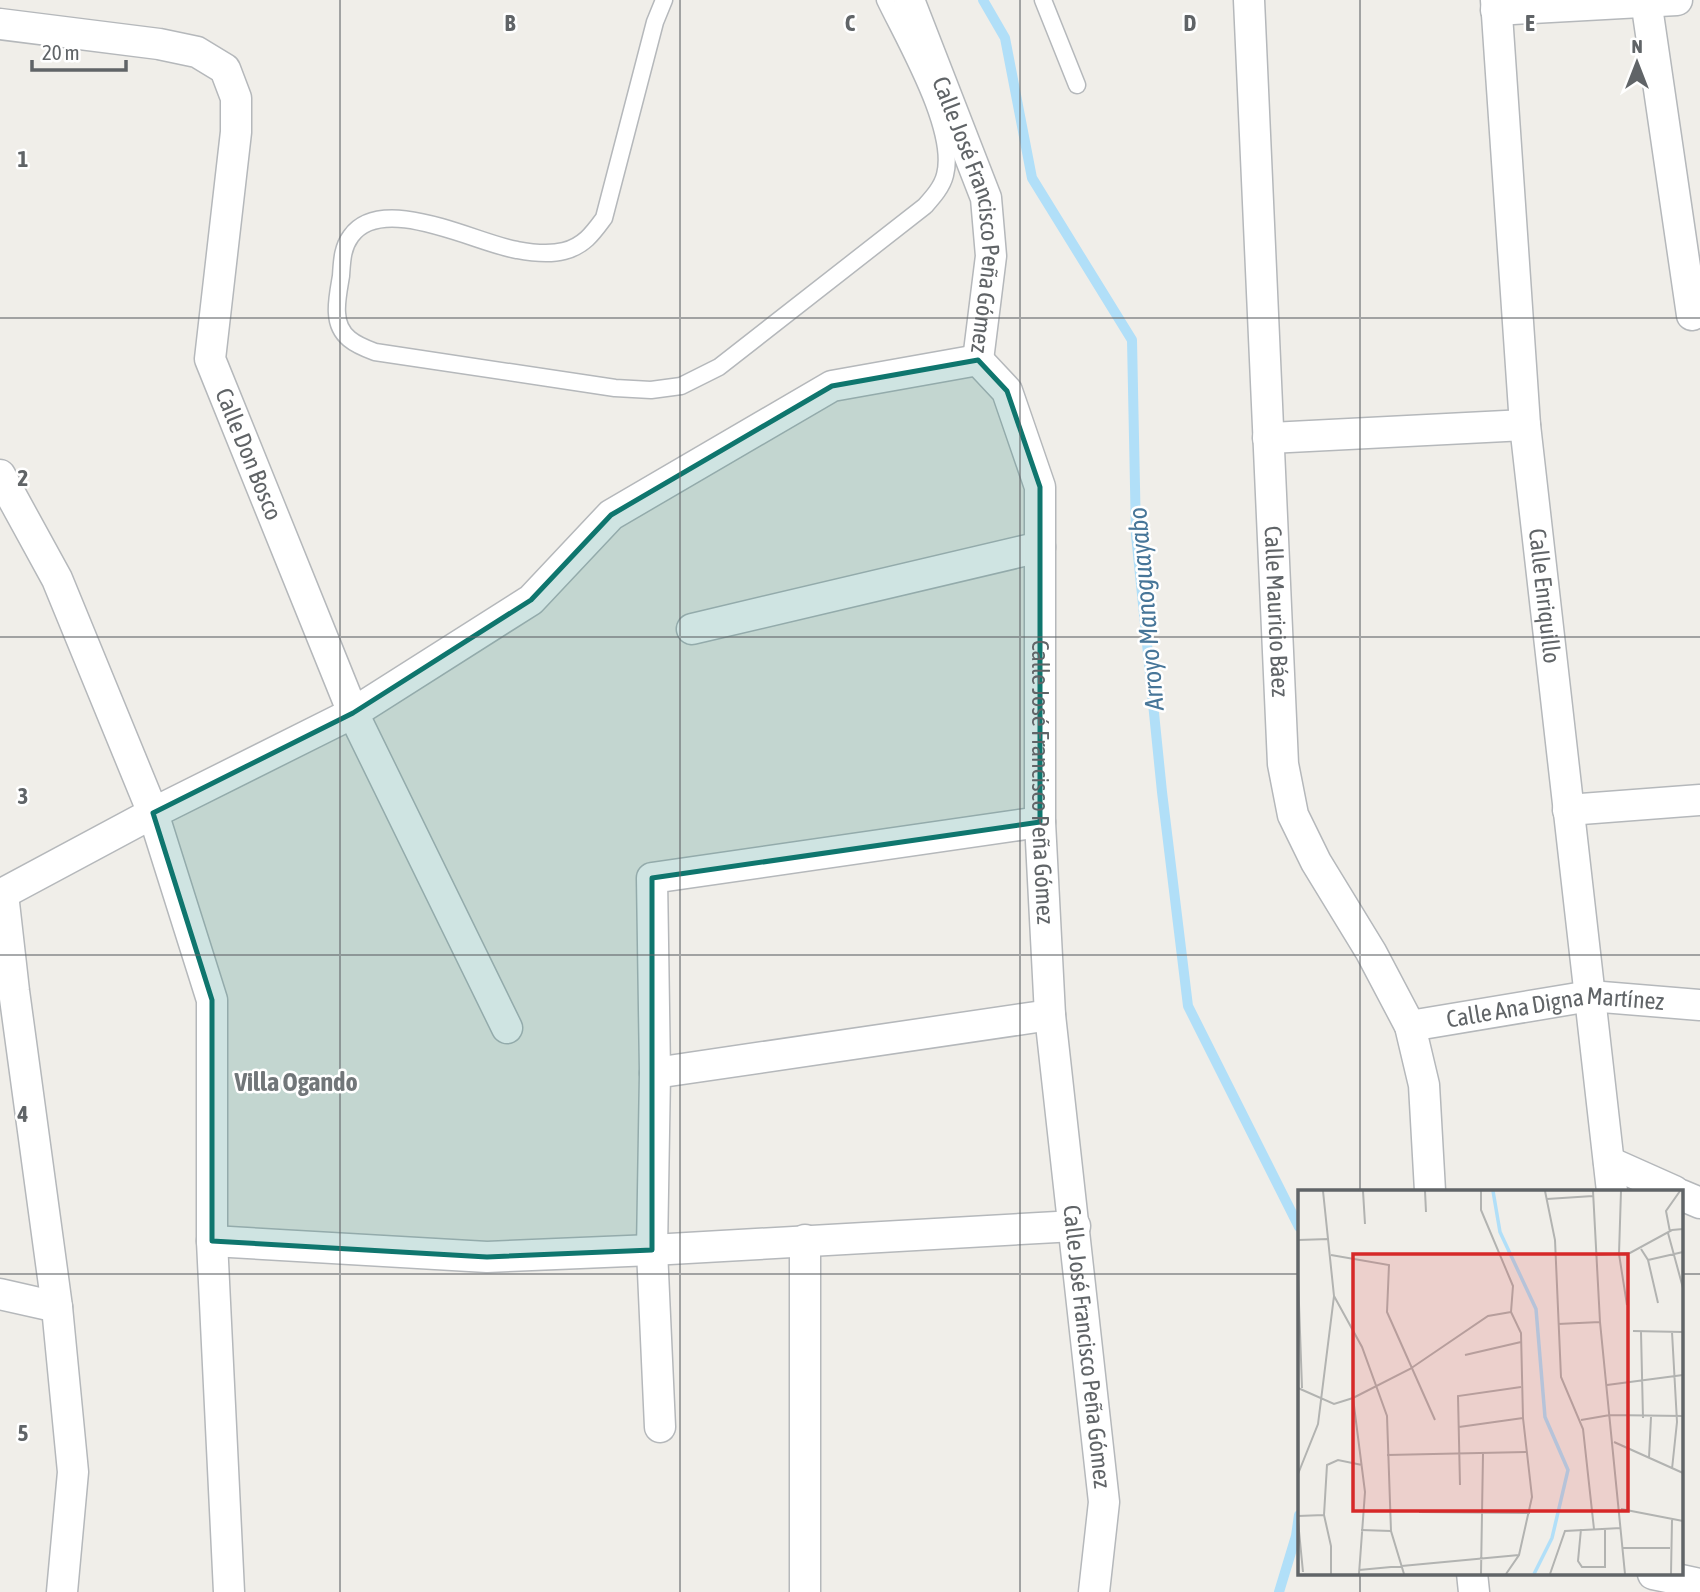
<svg xmlns="http://www.w3.org/2000/svg" width="1700" height="1592" viewBox="0 0 1700 1592" font-family="'Asap Condensed',sans-serif">
<style>
.lines{fill:none;stroke-linecap:round;stroke-linejoin:round}
.stream{stroke:#b1dff8;stroke-width:10}
.service-casing{stroke:#b5b8bb;stroke-width:19}
.minor-casing{stroke:#b5b8bb;stroke-width:33}
.service{stroke:#fff;stroke-width:16}
.minor{stroke:#fff;stroke-width:30}
.marked{fill:#0f766e;fill-opacity:0.2;stroke:#0f766e;stroke-width:5;stroke-linejoin:round}
.grid{fill:none;stroke:#606467;stroke-width:2;stroke-opacity:0.55}
.labels{text-anchor:middle;stroke-width:5;stroke-linejoin:round;paint-order:stroke}
.street-label{font-size:24px;fill:#606467;stroke:#fff}
.water-label{font-size:26px;font-style:italic;fill:#477699;stroke:#fff}
.neighbourhood-label{font-size:26px;font-weight:bold;fill:#717679;stroke:#fff}
.inset-river{fill:none;stroke:#b1dff8;stroke-width:3.5}
.inset-road{fill:none;stroke:#b2b3b1;stroke-width:2}
.view{fill:#d62828;fill-opacity:0.15;stroke:#d62828;stroke-width:3.5}
.inset-edge{fill:none;stroke:#606467;stroke-width:3.5}
.grid-label{font-size:23px;text-anchor:middle;font-weight:bold;fill:#606467;stroke:#fff;stroke-width:5;stroke-linejoin:round;paint-order:stroke}
</style>
<rect width="100%" height="100%" fill="#f0eee9"/>
<g class="lines">
<g class="stream">
<path d="M 983,0 L 1005,38 L 1032,178 L 1132,340 L 1136,535 L 1162,792 L 1188,1006 L 1299,1227"/>
<path d="M 1279,1592 L 1296,1536 L 1299,1515"/>
</g>
<g class="service-casing">
<g id="service">
<path d="M 664,0 L 655,22 L 604,218 C 593,233 584,246 564,251 C 549,255 533,253 517,250 C 478,244 382,192 351,236 C 342,248 342,262 341,276 C 339,288 336,302 337,313 C 338,337 356,345 375,352 L 615,388 L 651,390 L 681,386 L 719,367 L 925,206 C 933,197 942,187 945,175 C 957,130 905,42 885,0"/>
<path d="M 1043,0 L 1077,85"/>
</g>
</g>
<g class="minor-casing">
<g id="minor">
<path id="s1" d="M 909,0 L 986,198 L 991,256 L 978,360"/>
<path id="s2" d="M 1249,0 L 1283,764 L 1293,815 L 1316,862 L 1371,952 L 1410,1026 L 1424,1085 L 1430,1191"/>
<path id="s3" d="M 1496,0 L 1525,425 L 1612,1191"/>
<path d="M 1646,0 L 1692,315"/>
<path d="M 1496,10 L 1677,0"/>
<path id="s4" d="M 0,24 L 159,44 L 197,52 L 225,69 L 236,98 L 236,132 L 210,359 L 353,713 L 507,1028"/>
<path id="s5" d="M 978,360 L 1007,391 L 1040,487 L 1040,822 L 1050,1015 L 1104,1502 L 1094,1592"/>
<path d="M 1268,438 L 1525,425"/>
<path d="M 0,475 L 57,579 L 153,813 L 212,1000 L 212,1241 L 229,1592"/>
<path d="M 692,629 L 1040,547"/>
<path d="M 1568,810 L 1700,800"/>
<path d="M 3,894 L 14,991 L 57,1307 L 73,1472 L 62,1592"/>
<path d="M 0,895 L 153,813 L 353,713 L 531,600 L 611,515 L 832,386 L 978,360"/>
<path id="s6" d="M 1410,1026 L 1590,996 L 1700,1005"/>
<path d="M 655,1073 L 1050,1015"/>
<path d="M 1609,1162 L 1674,1191"/>
<path d="M 1681,1195 L 1700,1203"/>
<path d="M 805,1240 L 805,1592"/>
<path d="M 212,1241 L 487,1257 L 652,1250 L 1075,1226"/>
<path d="M 0,1294 L 57,1307"/>
<path d="M 660,1427 L 652,1250 L 655,1073 L 652,878 L 1040,822"/>
<path d="M 1472,1573 L 1474,1592"/>
<path d="M 1653,1574 L 1700,1584"/>
</g>
</g>
<use href="#service" class="service"/>
<use href="#minor" class="minor"/>
</g>
<path class="marked" d="M 978,360 L 1007,391 L 1040,487 L 1040,822 L 652,878 L 652,1250 L 487,1257 L 212,1241 L 212,1000 L 153,813 L 353,713 L 531,600 L 611,515 L 832,386 Z"/>
<path class="grid" d="M 340,0 L 340,1592M 680,0 L 680,1592M 1020,0 L 1020,1592M 1360,0 L 1360,1191M 0,318 L 1700,318M 0,637 L 1700,637M 0,955 L 1700,955M 0,1274 L 1299,1274M 1681,1274 L 1700,1274M 1360,1573 L 1360,1592"/>
<g class="labels">
<g class="street-label">
<text dy="8" stroke="none"><textPath href="#s1" startOffset="226">Calle José Francisco Peña Gómez</textPath></text>
<text dy="8" stroke="none"><textPath href="#s4" startOffset="628">Calle Don Bosco</textPath></text>
<text dy="8" stroke="none"><textPath href="#s3" startOffset="598">Calle Enriquillo</textPath></text>
<text dy="8" stroke="none"><textPath href="#s2" startOffset="612">Calle Mauricio Báez</textPath></text>
<text dy="8" stroke="none"><textPath href="#s5" startOffset="439">Calle José Francisco Peña Gómez</textPath></text>
<text dy="8" stroke="none"><textPath href="#s6" startOffset="147">Calle Ana Digna Martínez</textPath></text>
<text dy="8" stroke="none"><textPath href="#s5" startOffset="1006">Calle José Francisco Peña Gómez</textPath></text>
</g>
<g class="water-label">
<text transform="translate(1146 609) rotate(-95)" y="9">Arroyo Manoguayabo</text>
</g>
<g class="neighbourhood-label">
<text x="296" y="1091">Villa Ogando</text>
</g>
</g>
<g transform="translate(1298 1190)">
<rect width="385" height="385" fill="#f0eee9"/>
<path class="inset-river" d="M 195,1 L 202,42 L 238,119 L 247,227 L 270,280 L 254,348 L 236,384"/>
<path class="inset-road" d="M 65,1 L 67,34M 127,1 L 128,22M 183,1 L 183,20 L 215,96 L 213,122 L 223,143 L 225,228 L 234,307 L 221,365 L 208,384M 247,1 L 257,50 L 263,187 L 285,239 L 296,339M 295,1 L 302,132 L 327,384M 323,1 L 321,64 L 329,115M 249,9 L 295,6M 372,42 L 368,21 L 382,1M 370,43 L 385,98M 0,50 L 31,49M 343,59 L 350,70 L 360,113M 33,65 L 91,75 L 89,122 L 137,230M 297,65 L 332,63 L 374,40 L 385,39M 350,70 L 385,62M 0,86 L 4,198M 36,106 L 64,157 L 89,226 L 93,341 L 106,384M 260,134 L 302,132M 335,141 L 385,142M 343,142 L 345,228M 374,142 L 379,232 L 374,279M 167,165 L 223,152M 309,195 L 385,185M 0,198 L 36,214 L 55,208 L 112,179 L 190,126 L 213,122M 55,208 L 67,302 L 61,384M 283,230 L 312,225 L 385,226M 161,237 L 225,228M 316,252 L 385,283M 89,265 L 229,262M 351,268 L 353,227M 0,284 L 20,234 L 36,106 L 25,1M 162,295 L 160,206 L 223,197M 323,319 L 385,331M 121,322 L 232,323M 0,326 L 26,325M 0,331 L 5,382M 283,339 L 280,371 L 284,377 L 307,377 L 307,339M 63,340 L 93,341M 325,358 L 372,358M 61,380 L 221,365M 33,384 L 33,356 L 26,325 L 29,275 L 40,270 L 64,275M 183,384 L 185,264M 252,384 L 267,341 L 323,338M 373,384 L 374,330"/>
<path class="view" d="M 55,64 L 330,64 L 330,321 L 55,321 Z"/>
<rect width="385" height="385" class="inset-edge"/>
</g>
<g class="grid-label">
<text x="510" y="31">B</text>
<text x="850" y="31">C</text>
<text x="1190" y="31">D</text>
<text x="1530" y="31">E</text>
<text x="23" y="167">1</text>
<text x="23" y="486">2</text>
<text x="23" y="804">3</text>
<text x="23" y="1122">4</text>
<text x="23" y="1441">5</text>
</g>
<g transform="translate(1637 63)" stroke="#ffffff" stroke-width="5" paint-order="stroke">
<path d="M0-5L12 26L0 18L-12 26Z" fill="#606467"/>
<text y="-10" font-size="19" font-weight="bold" text-anchor="middle" fill="#606467">N</text>
</g>
<path d="M32 60v10h94v-10" fill="none" stroke="#606467" stroke-width="3.5"/>
<text x="42" y="60" font-size="21" fill="#606467" stroke="#ffffff" stroke-width="5" paint-order="stroke">20 m</text>
</svg>
